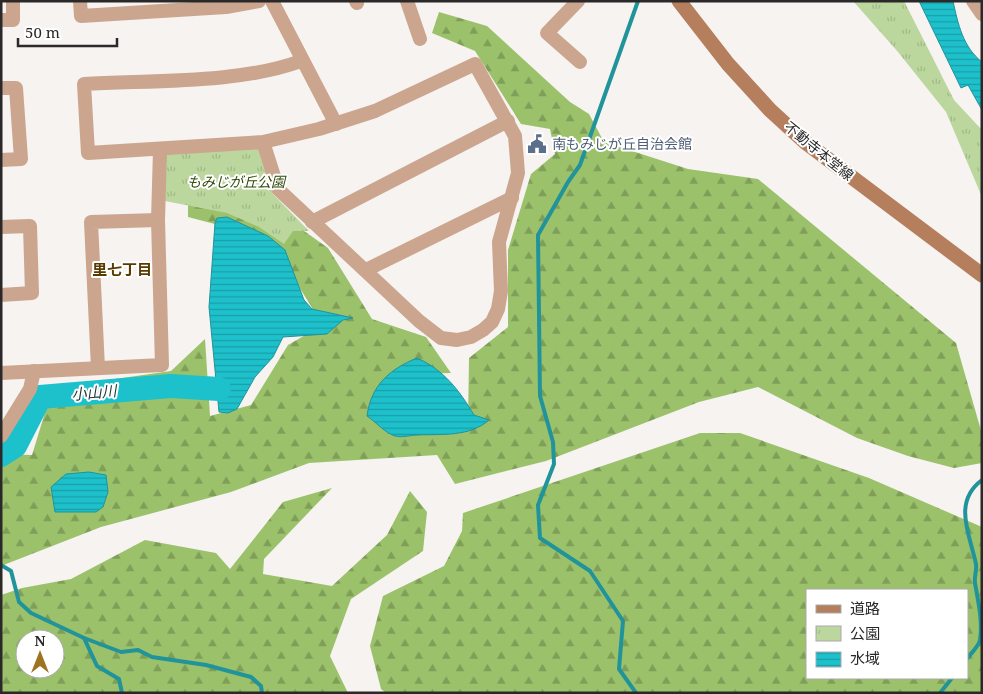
<svg xmlns="http://www.w3.org/2000/svg" width="983" height="694" viewBox="0 0 983 694" font-family="'Noto Serif','Noto Sans JP',serif">
<style>
.forest{fill:url(#forest-firs);fill-rule:evenodd}
.park{fill:url(#park-tufts)}
.water{fill:url(#water-rules);stroke:#21939b}
.lines{fill:none;stroke-linecap:round;stroke-linejoin:round}
.stream{stroke:#21939b;stroke-width:4}
.river{stroke:#1dc1cc;stroke-width:24}
.minor{stroke:#cba58e;stroke-width:14}
.secondary{stroke:#b57e5c;stroke-width:15}
.labels{text-anchor:middle;stroke-width:4;stroke-linejoin:round;paint-order:stroke}
.service-label{font-size:14px;fill:#4e5e75;stroke:#fff;text-anchor:start}
.street-label{font-size:14px;fill:#2a2828;stroke:#fff}
.park-label{font-size:14px;font-style:italic;fill:#304808;stroke:#fff}
.neighbourhood-label{font-size:15px;font-weight:bold;fill:#593b00;stroke:#fff}
.water-label{font-size:15px;font-style:italic;fill:#21393b;stroke:#fff}
</style>
<defs>
<pattern id="forest-firs" width="22" height="20" patternUnits="userSpaceOnUse" patternTransform="scale(1.25)"><rect width="22" height="20" fill="#9bc26b"/><path d="M5 1l3.5 6h-7zM16 11l3.5 6h-7z" fill="#7f9e58"/></pattern>
<pattern id="park-tufts" width="24" height="20" patternUnits="userSpaceOnUse" patternTransform="scale(1.25)"><rect width="24" height="20" fill="#bbd79d"/><path d="M3 7l-1-3M5 7V3M7 7l1-3M15 17l-1-3M17 17v-4M19 17l1-3" fill="none" stroke="#a1b987"/></pattern>
<pattern id="water-rules" width="6" height="5" patternUnits="userSpaceOnUse" patternTransform="scale(1.25)"><rect width="6" height="5" fill="#1dc1cc"/><path d="M0 2.5h6" fill="none" stroke="#1a9da6"/></pattern>
</defs>
<rect width="100%" height="100%" fill="#f6f3f1"/>
<g class="forest">
<path d="M 439,12 L 487,26 L 570,102 L 589,114 L 604,142 L 688,169 L 758,179 L 956,343 L 982,434 L 982,463 L 954,468 L 908,456 L 857,438 L 758,387 L 699,402 L 546,461 L 455,484 L 437,455 L 309,463 L 231,492 L 101,527 L 1,566 L 1,454 L 32,455 L 47,406 L 66,386 L 171,371 L 205,339 L 210,416 L 251,405 L 288,345 L 323,325 L 277,252 L 230,228 L 188,217 L 188,186 L 255,196 L 328,248 L 372,319 L 426,337 L 451,373 L 411,374 L 468,424 L 469,358 L 508,327 L 508,250 L 531,174 L 555,154 L 550,129 L 521,124 L 475,51 L 432,33 Z"/>
<path d="M 700,433 L 740,433 L 869,478 L 982,527 L 982,693 L 386,693 L 381,689 L 370,646 L 383,596 L 444,566 L 462,531 L 463,513 ZM 807,590 L 967,590 L 967,678 L 807,678 Z"/>
<path d="M 332,488 L 264,559 L 263,574 L 332,586 L 387,535 L 410,491 L 427,512 L 423,551 L 351,599 L 330,656 L 348,693 L 1,693 L 1,595 L 22,588 L 71,579 L 145,540 L 216,553 L 230,569 L 283,502 ZM 25,639 L 55,639 L 55,669 L 25,669 Z"/>
</g>
<g class="park">
<path d="M 853,1 L 904,1 L 954,100 L 982,130 L 982,197 L 946,112 L 898,52 Z"/>
<path d="M 258,149 L 272,193 L 309,231 L 293,231 L 284,244 L 259,227 L 227,213 L 165,201 L 165,154 Z"/>
</g>
<g class="water">
<path d="M 919,1 L 953,1 C 958,24 963,47 982,62 L 982,110 L 968,85 L 961,88 Z"/>
<path d="M 227,217 L 268,236 L 285,250 L 304,300 L 312,309 L 353,318 L 343,320 L 327,334 L 283,337 L 273,357 L 255,377 L 237,409 L 228,413 L 219,412 L 209,307 L 215,223 L 217,218 Z"/>
<path d="M 417,358 C 444,370 459,390 474,415 L 489,420 C 470,437 442,434 418,435 C 411,435 402,438 395,436 C 385,433 376,422 367,416 C 371,385 390,369 417,358 Z"/>
<path d="M 89,472 L 106,475 L 108,492 L 103,507 L 96,512 L 55,512 L 51,487 L 66,474 Z"/>
</g>
<g class="lines">
<g class="stream">
<path d="M 1,565 L 11,571 L 19,602 L 31,613 L 84,638 L 121,652 L 138,650 L 152,657 L 206,665 L 251,677 L 261,686 L 262,693"/>
<path d="M 84,638 L 97,666 L 119,679 L 122,693"/>
<path d="M 967,659 C 971,653 979,646 980,640 C 983,621 978,601 975,583 C 974,577 977,570 976,564 C 970,535 952,502 982,480"/>
<path d="M 636,693 L 619,669 L 623,621 L 590,571 L 540,538 L 538,505 L 554,464 L 553,442 L 540,396 L 538,235 L 568,182 L 580,165 L 638,1"/>
<path d="M 940,693 L 952,678"/>
</g>
<path class="river" d="M 1,455 L 15,446 L 40,397 L 171,386 L 219,389"/>
<g class="minor">
<path d="M 80,1 L 81,16 L 226,7 L 259,1"/>
<path d="M 272,1 L 336,124"/>
<path d="M 356,1 L 357,3"/>
<path d="M 407,1 L 420,39"/>
<path d="M 578,1 L 547,33 L 580,62"/>
<path d="M 973,1 L 982,14"/>
<path d="M 1,20 L 13,20 L 13,1"/>
<path d="M 1,88 L 16,88 L 21,159 L 1,160"/>
<path d="M 263,142 L 278,189 L 419,321 L 441,338 L 457,340 L 471,337 L 483,330 L 492,322 L 498,309 L 501,291 L 499,242 L 518,173 L 515,136 L 475,64 L 375,111 L 319,129 L 263,142 L 88,153 L 84,84 C 152,80 238,84 301,61"/>
<path d="M 312,222 L 508,121"/>
<path d="M 1,227 L 30,226 L 32,293 L 1,295"/>
<path d="M 366,270 L 512,198"/>
<path d="M 98,368 L 91,222 L 158,220"/>
<path d="M 1,373 L 162,365 L 158,220 L 160,150"/>
<path d="M 1,436 L 30,389 L 34,371"/>
</g>
<path class="secondary" d="M 679,1 L 728,64 L 770,110 L 805,142 L 982,275"/>
</g>
<defs>
<g id="civic-bare" transform="scale(1.5)"><path d="M-.6-6.5H3V-4.5H.6V-3L4-1V1h2V6H-6V1h2V-1L-.6-3ZM-1.2 2.5V6h2.4V2.5Z" fill="#5c6f8a" stroke="#fff" stroke-width="2.5" paint-order="stroke"/></g>
</defs>
<g fill-rule="evenodd">
<use href="#civic-bare" x="537" y="144"/>
</g>
<g class="labels">
<g class="service-label">
<text x="552" y="149">南もみじが丘自治会館</text>
</g>
<g class="street-label">
<text transform="translate(819 151) rotate(39)" y="5">不動寺本堂線</text>
</g>
<g class="park-label">
<text x="236" y="187">もみじが丘公園</text>
</g>
<g class="neighbourhood-label">
<text x="122" y="275">里七丁目</text>
</g>
<g class="water-label">
<text transform="translate(94 393) rotate(-5)" y="5">小山川</text>
</g>
</g>
<rect width="983" height="694" fill="none" stroke="#2a2828" stroke-width="5"/>
<rect x="806" y="589" width="162" height="90" fill="#ffffff" stroke="#aaa9a9"/>
<rect x="816" y="605" width="25" height="8" fill="#b57e5c" stroke="#aaa9a9"/>
<text x="850" y="614" font-size="15" fill="#2a2828">道路</text>
<rect x="816" y="626" width="25" height="15" fill="url(#park-tufts)" stroke="#aaa9a9"/>
<text x="850" y="639" font-size="15" fill="#2a2828">公園</text>
<rect x="816" y="652" width="25" height="15" fill="url(#water-rules)" stroke="#aaa9a9"/>
<text x="850" y="664" font-size="15" fill="#2a2828">水域</text>
<g transform="translate(40 654)"><circle r="24" fill="#ffffff" stroke="#aaa9a9"/>
<path d="M0-4L9 19L0 12L-9 19Z" fill="#9f7222"/>
<text y="-8" font-size="14" font-weight="bold" text-anchor="middle" fill="#2a2828">N</text>
</g>
<path d="M18 38v8h99v-8" fill="none" stroke="#2a2828" stroke-width="2.5"/>
<text x="25" y="38" font-size="15" fill="#2a2828" stroke="#ffffff" stroke-width="4" paint-order="stroke">50 m</text>
</svg>
